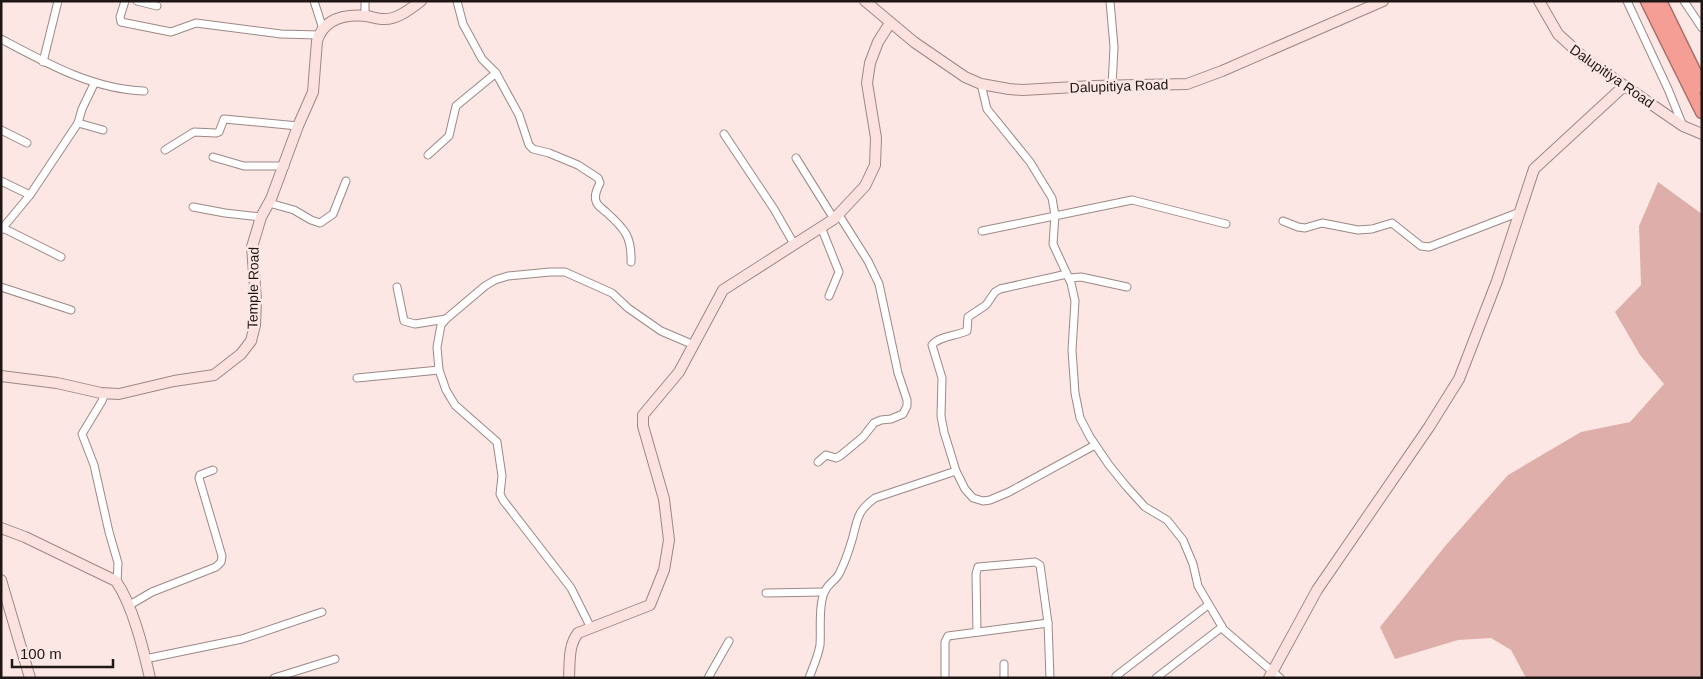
<svg xmlns="http://www.w3.org/2000/svg" width="1703" height="679" viewBox="0 0 1703 679" font-family="Helvetica,sans-serif">
<style>
.green{fill:#deafaa}
.lines{fill:none;stroke-linecap:round;stroke-linejoin:round}
.street-casing{stroke:#9c8886;stroke-width:9}
.secondary-casing{stroke:#9c8886;stroke-width:12}
.highway-casing{stroke:#aa6f69;stroke-width:15}
.street{stroke:#fff;stroke-width:7}
.secondary{stroke:#fce2df;stroke-width:10}
.highway{stroke:#f59e95;stroke-width:12}
.labels{text-anchor:middle;stroke-width:5;stroke-linejoin:round;paint-order:stroke}
.street-label{font-size:14px;fill:#1e1716;stroke:#fde7e5}
</style>
<rect width="100%" height="100%" fill="#fde7e5"/>
<path class="green" d="M 1658,182 L 1702,214 L 1702,678 L 1526,678 L 1511,650 L 1491,638 L 1458,640 L 1395,659 L 1380,627 L 1446,545 L 1508,475 L 1581,432 L 1630,422 L 1664,384 L 1640,355 L 1615,312 L 1641,285 L 1639,226 Z"/>
<g class="lines">
<g class="street-casing">
<g id="street">
<path d="M 125,1 L 120,17 L 121,22 L 171,32 L 196,23 L 281,34 L 319,35"/>
<path d="M 137,1 L 157,6"/>
<path d="M 314,1 L 323,29"/>
<path d="M 457,1 L 463,24 L 482,59 L 496,73 L 519,115 L 529,145 L 533,149 L 549,153 L 578,165 L 598,178 L 600,183 C 597,189 594,195 596,201 C 597,206 603,209 606,212 C 625,229 632,237 631,262"/>
<path d="M 1110,1 L 1114,47 L 1112,86"/>
<path d="M 1627,1 L 1668,89 L 1683,126"/>
<path d="M 1684,1 L 1702,28"/>
<path d="M 365,16 L 365,1"/>
<path d="M 1,39 C 46,63 92,89 144,91"/>
<path d="M 43,62 L 58,1"/>
<path d="M 94,84 L 82,109 L 78,123 L 103,130"/>
<path d="M 981,84 L 987,109 L 1030,162 L 1052,198 L 1055,215 L 1053,244 L 1071,283 L 1075,301 L 1072,350 L 1075,393 L 1080,418 L 1090,437 L 1109,465 L 1126,486 L 1145,507 L 1167,520 L 1183,540 L 1193,564 L 1198,586 L 1224,630 L 1280,678"/>
<path d="M 1,130 L 27,143"/>
<path d="M 724,134 L 774,209 L 794,244"/>
<path d="M 165,150 L 194,132 L 216,133 L 219,132 L 224,119 L 298,126"/>
<path d="M 428,155 L 449,136 L 456,106 L 496,73"/>
<path d="M 213,157 L 244,166 L 285,166"/>
<path d="M 796,158 L 834,219"/>
<path d="M 1,181 L 30,195"/>
<path d="M 269,203 L 294,210 L 311,220 L 320,223 L 333,214 L 346,181"/>
<path d="M 193,207 L 225,213 L 261,217"/>
<path d="M 1283,221 L 1298,227 L 1305,228 L 1322,223 L 1358,230 L 1372,229 L 1392,223 L 1421,246 L 1429,247 L 1520,212"/>
<path d="M 821,227 L 839,272 L 829,296"/>
<path d="M 3,228 L 61,257"/>
<path d="M 1,230 L 30,195 L 78,123"/>
<path d="M 982,231 L 1132,200 L 1226,224"/>
<path d="M 1067,274 L 1000,289 L 995,292 L 986,305 L 968,317 L 967,331 C 956,336 939,336 932,345 L 942,378 L 941,416 L 944,432 L 956,471 L 965,489 L 973,498 L 983,501 L 990,500 L 1009,492 L 1095,445"/>
<path d="M 1069,278 L 1081,277 L 1127,287"/>
<path d="M 1,287 L 71,310"/>
<path d="M 397,287 L 404,321 L 415,324 L 446,319"/>
<path d="M 357,378 L 439,370"/>
<path d="M 105,393 L 102,401 L 82,434 L 94,465 L 109,532 L 118,563 L 117,583"/>
<path d="M 818,462 L 826,455 L 836,458 L 840,456 L 863,437 L 874,423 L 881,420 L 891,419 L 903,414 L 907,406 L 907,400 L 898,373 L 879,284 L 868,261 L 839,215"/>
<path d="M 766,593 L 824,592"/>
<path d="M 128,606 L 152,592 L 216,567 L 221,562 L 222,556 L 199,478 L 200,475 L 213,470"/>
<path d="M 591,628 L 571,588 L 503,500 L 500,494 L 502,476 L 497,442 L 455,405 L 446,390 L 439,370 L 437,347 L 441,325 L 446,319 L 485,286 L 495,280 L 508,276 L 550,272 L 565,272 L 612,293 L 628,308 L 661,331 L 694,345"/>
<path d="M 977,632 L 976,574 L 978,567 L 1035,562 L 1040,565 L 1048,623 L 1050,678"/>
<path d="M 145,659 L 242,639 L 322,612"/>
<path d="M 1116,676 L 1208,605"/>
<path d="M 274,678 L 335,659"/>
<path d="M 708,678 L 729,641"/>
<path d="M 809,678 C 813,667 818,657 820,645 C 821,630 819,614 822,600 C 825,583 836,582 840,572 C 845,562 849,550 852,540 C 858,519 856,512 875,498 L 956,471"/>
<path d="M 945,678 L 945,642 L 948,636 L 1048,623"/>
<path d="M 1004,678 L 1004,664"/>
<path d="M 1156,678 L 1222,627"/>
</g>
</g>
<g class="secondary-casing">
<g id="secondary">
<path d="M 865,1 L 914,42 L 965,77 L 981,84 L 1009,89 L 1023,90 L 1092,86 L 1187,84 L 1222,71 L 1383,1"/>
<path d="M 1539,1 L 1558,34 L 1584,58 L 1683,126 L 1702,134"/>
<path d="M 1,376 L 57,383 L 101,393 L 119,394 L 174,381 L 214,375 L 241,354 L 251,341 L 255,325 L 256,300 L 252,247 L 261,217 L 271,199 L 298,126 L 313,92 L 317,41 C 324,18 345,14 367,16 C 372,17 378,19 383,19 C 397,20 410,9 421,1"/>
<path d="M 1,528 L 25,537 L 116,581 C 133,606 143,648 150,678"/>
<path d="M 1,580 L 30,678"/>
<path d="M 569,678 C 570,662 568,646 578,633 L 650,605 L 664,570 L 669,540 L 664,499 L 643,426 L 643,415 L 679,372 L 723,290 L 834,219 L 865,186 L 875,165 L 876,138 L 867,83 L 870,63 L 878,42 L 890,23"/>
<path d="M 1269,678 L 1317,590 L 1429,427 L 1459,379 L 1497,281 L 1534,169 L 1624,86"/>
</g>
</g>
<g class="highway-casing">
<g id="highway">
<path d="M 1647,1 L 1702,112"/>
<path d="M 1660,1 L 1702,87"/>
</g>
</g>
<use href="#street" class="street"/>
<use href="#secondary" class="secondary"/>
<use href="#highway" class="highway"/>
</g>
<g class="labels">
<g class="street-label">
<text transform="translate(1612 76) rotate(35)" y="5">Dalupitiya Road</text>
<text transform="translate(1119 86) rotate(-2)" y="5">Dalupitiya Road</text>
<text transform="translate(253 288) rotate(-89)" y="5">Temple Road</text>
</g>
</g>
<rect width="1703" height="679" fill="none" stroke="#1e1716" stroke-width="5"/>
<path d="M12 659v8h101v-8" fill="none" stroke="#1e1716" stroke-width="2.5"/>
<text x="20" y="659" font-size="15" fill="#1e1716" stroke="#fde7e5" stroke-width="4" paint-order="stroke">100 m</text>
</svg>
